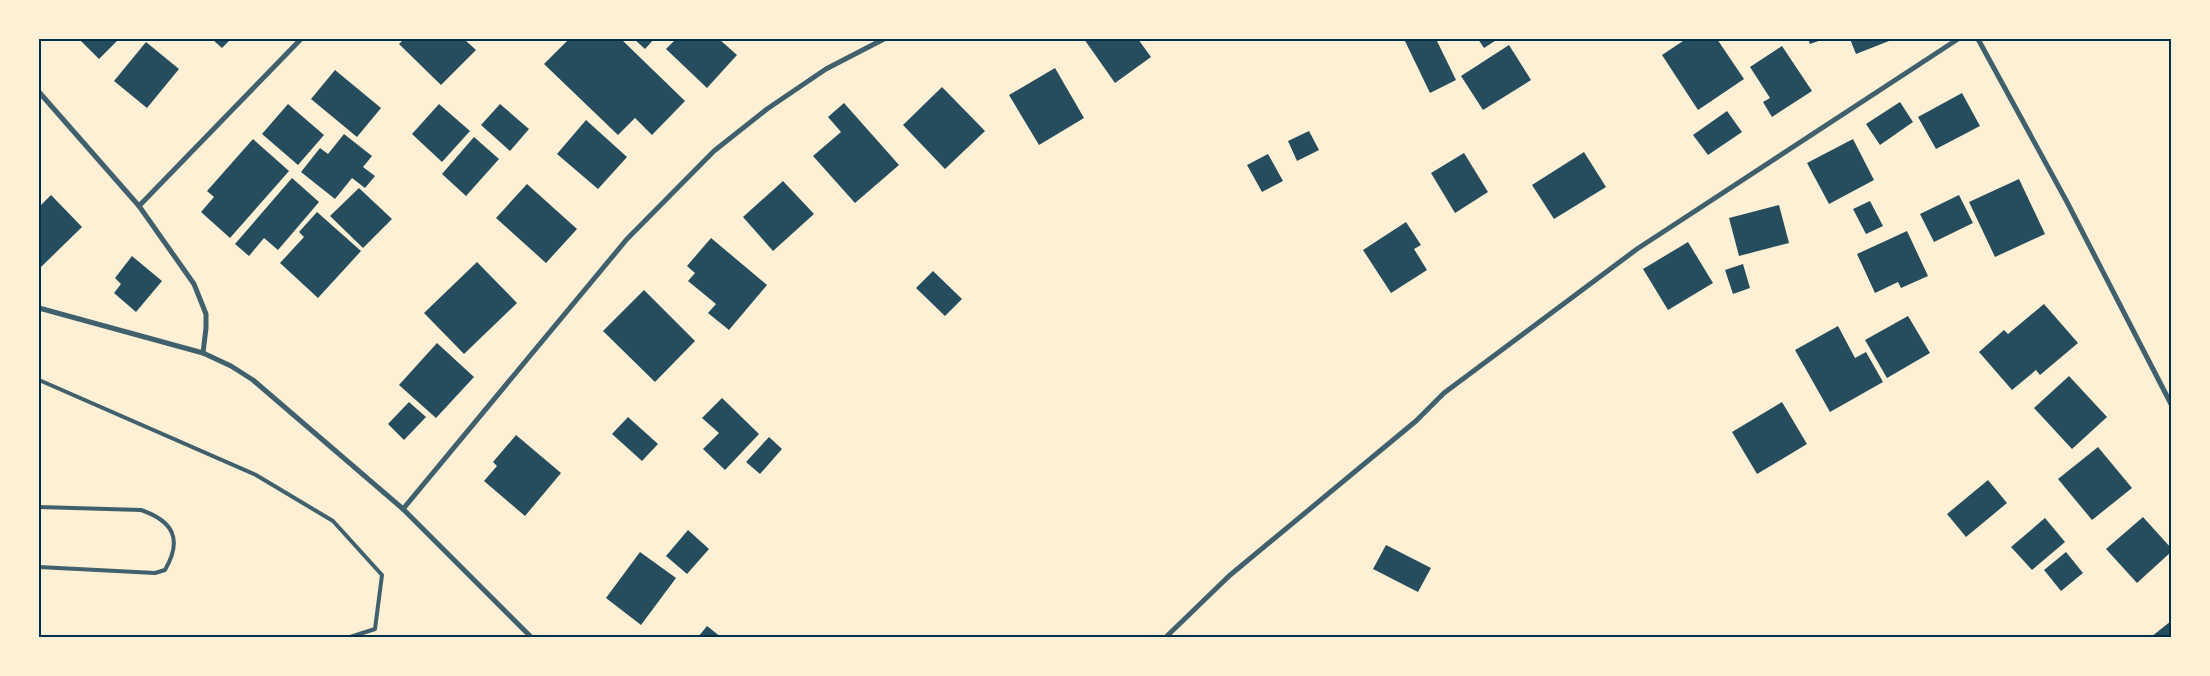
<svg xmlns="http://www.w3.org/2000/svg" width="2210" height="676" viewBox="0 0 2210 676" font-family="Roboto,sans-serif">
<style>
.building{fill:#264d5e}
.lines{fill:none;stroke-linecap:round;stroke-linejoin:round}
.service{stroke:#3f606c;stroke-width:4}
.minor{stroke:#3f606c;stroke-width:5}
.neatline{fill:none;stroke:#003049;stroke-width:2}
</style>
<rect width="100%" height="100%" fill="#fdf0d5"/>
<g class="building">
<path d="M 79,39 L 119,39 L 99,59 Z"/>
<path d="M 212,39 L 231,39 L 222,48 Z"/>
<path d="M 404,39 L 464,39 L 476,50 L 441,85 L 399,44 Z"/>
<path d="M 569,39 L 621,39 L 685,101 L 652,135 L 635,118 L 618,135 L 544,64 Z"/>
<path d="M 634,39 L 654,39 L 645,49 Z"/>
<path d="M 676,39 L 719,39 L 737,55 L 707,88 L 666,49 Z"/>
<path d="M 1084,39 L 1138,39 L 1151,57 L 1115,83 Z"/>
<path d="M 1404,39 L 1436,39 L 1456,80 L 1430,93 Z"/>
<path d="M 1478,39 L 1498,39 L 1484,48 Z"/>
<path d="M 1686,39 L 1717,39 L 1744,79 L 1698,110 L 1662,55 Z"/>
<path d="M 1808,39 L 1824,39 L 1810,44 Z"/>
<path d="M 1850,39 L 1894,39 L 1856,54 Z"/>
<path d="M 146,42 L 179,69 L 147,108 L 114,81 Z"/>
<path d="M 1509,45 L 1531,80 L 1483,110 L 1461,76 Z"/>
<path d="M 1782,46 L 1812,91 L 1772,117 L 1763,102 L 1770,98 L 1750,67 Z"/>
<path d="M 1055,68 L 1084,118 L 1039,145 L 1009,95 Z"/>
<path d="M 335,70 L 381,108 L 357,137 L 311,99 Z"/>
<path d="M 942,87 L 985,131 L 945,169 L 903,125 Z"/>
<path d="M 1962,93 L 1980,126 L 1936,149 L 1918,117 Z"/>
<path d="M 1900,102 L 1913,122 L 1880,145 L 1866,124 Z"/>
<path d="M 844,103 L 899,165 L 855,203 L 813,156 L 841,132 L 828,117 Z"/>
<path d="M 288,104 L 324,135 L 298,165 L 262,134 Z"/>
<path d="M 439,104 L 470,131 L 442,162 L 412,134 Z"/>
<path d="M 500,104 L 529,129 L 510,151 L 481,125 Z"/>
<path d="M 1727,111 L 1742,132 L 1708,155 L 1693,135 Z"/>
<path d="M 586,120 L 627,157 L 598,189 L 557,154 Z"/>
<path d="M 1309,131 L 1319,150 L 1297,161 L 1288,141 Z"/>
<path d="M 344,134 L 372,156 L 363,167 L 375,176 L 365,188 L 352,178 L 335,199 L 301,172 L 320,148 L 328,154 Z"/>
<path d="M 474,137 L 499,159 L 466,196 L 442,174 Z"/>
<path d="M 253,139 L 289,171 L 230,238 L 201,212 L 214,197 L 207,191 Z"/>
<path d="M 1853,139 L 1874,180 L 1829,204 L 1807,163 Z"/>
<path d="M 1584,152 L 1606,187 L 1554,219 L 1532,185 Z"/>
<path d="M 1464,153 L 1488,192 L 1455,213 L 1431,173 Z"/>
<path d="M 1268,154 L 1283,181 L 1262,192 L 1247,165 Z"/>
<path d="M 292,178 L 319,202 L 278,250 L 264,238 L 249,256 L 235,244 Z"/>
<path d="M 2019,179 L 2045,234 L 1995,257 L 1969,202 Z"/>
<path d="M 783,181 L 814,214 L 773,251 L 743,217 Z"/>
<path d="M 527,184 L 577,229 L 546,263 L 496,218 Z"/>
<path d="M 359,188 L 392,219 L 363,248 L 330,216 Z"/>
<path d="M 51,195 L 82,227 L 41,267 L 39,265 L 39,207 Z"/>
<path d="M 1959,195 L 1973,223 L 1934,242 L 1920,214 Z"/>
<path d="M 1870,201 L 1883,226 L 1866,234 L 1853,209 Z"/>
<path d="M 1779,205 L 1789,243 L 1739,256 L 1729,218 Z"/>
<path d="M 317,212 L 361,251 L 318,298 L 280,263 L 304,237 L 299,232 Z"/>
<path d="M 1406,222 L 1421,245 L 1414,249 L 1427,270 L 1391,293 L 1363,250 Z"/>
<path d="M 1907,231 L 1928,276 L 1901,288 L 1898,282 L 1875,293 L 1857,254 Z"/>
<path d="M 711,238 L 767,285 L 729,330 L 708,313 L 716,304 L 688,281 L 695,273 L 687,266 Z"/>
<path d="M 1688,242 L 1713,283 L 1668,310 L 1643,269 Z"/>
<path d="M 132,256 L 162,281 L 136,312 L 114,293 L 121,284 L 115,278 Z"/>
<path d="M 477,262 L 517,303 L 464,354 L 424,313 Z"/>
<path d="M 1743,264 L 1750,288 L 1733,294 L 1725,270 Z"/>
<path d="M 933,271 L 962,299 L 945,316 L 916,288 Z"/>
<path d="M 644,290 L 695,341 L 655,382 L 603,331 Z"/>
<path d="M 2044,304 L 2078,343 L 2040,375 L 2036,370 L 2012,390 L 1979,352 L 2004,330 L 2008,334 Z"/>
<path d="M 1908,316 L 1930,353 L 1887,378 L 1865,340 Z"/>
<path d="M 1838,326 L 1855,358 L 1866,352 L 1883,382 L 1830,412 L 1795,350 Z"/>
<path d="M 437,343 L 474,377 L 436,418 L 399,385 Z"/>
<path d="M 2069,376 L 2107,417 L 2072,449 L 2034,408 Z"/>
<path d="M 722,398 L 759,434 L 725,470 L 703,449 L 719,433 L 702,418 Z"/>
<path d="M 409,402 L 426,417 L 404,440 L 388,424 Z"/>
<path d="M 1782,402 L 1807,444 L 1757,474 L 1732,432 Z"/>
<path d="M 628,417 L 658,444 L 642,461 L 612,434 Z"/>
<path d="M 516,435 L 561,473 L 525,516 L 484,481 L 497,466 L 493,462 Z"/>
<path d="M 769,437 L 782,449 L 760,474 L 746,462 Z"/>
<path d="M 2098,447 L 2132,488 L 2092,520 L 2058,479 Z"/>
<path d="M 1988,480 L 2007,503 L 1966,537 L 1947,514 Z"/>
<path d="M 2143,517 L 2171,548 L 2171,552 L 2137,583 L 2106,549 Z"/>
<path d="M 2045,518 L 2065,542 L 2032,570 L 2011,547 Z"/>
<path d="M 688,530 L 709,549 L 687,574 L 666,556 Z"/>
<path d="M 1386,545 L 1431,568 L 1418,592 L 1373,569 Z"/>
<path d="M 640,552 L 676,578 L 641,625 L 606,598 Z"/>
<path d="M 2066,552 L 2083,573 L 2061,591 L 2044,570 Z"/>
<path d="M 2171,621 L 2171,637 L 2151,637 Z"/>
<path d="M 707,626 L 721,637 L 698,637 Z"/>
</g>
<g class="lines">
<g class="service">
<path d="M 39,380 L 256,475 L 333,521 L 382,575 L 375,629 L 350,637"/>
<path d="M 39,507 L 141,510 C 173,521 183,539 165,570 L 155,573 L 39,567"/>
</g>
<g class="minor">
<path d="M 1978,39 L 2067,202 L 2171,404"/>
<path d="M 39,92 L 139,206 L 194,284 L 206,314 L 206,328 L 203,353"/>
<path d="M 139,206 L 301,39"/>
<path d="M 39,308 L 203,353 L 231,366 L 253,380 L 403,509 L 531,637"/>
<path d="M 403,509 L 627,239 L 714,151 L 767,109 L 826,69 L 884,39"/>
<path d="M 1166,637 L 1229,576 L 1416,421 L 1444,393 L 1637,249 L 1958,39"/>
</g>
</g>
<rect width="2210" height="676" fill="none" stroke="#fdf0d5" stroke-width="80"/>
<rect x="40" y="40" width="2130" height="596" class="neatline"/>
</svg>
